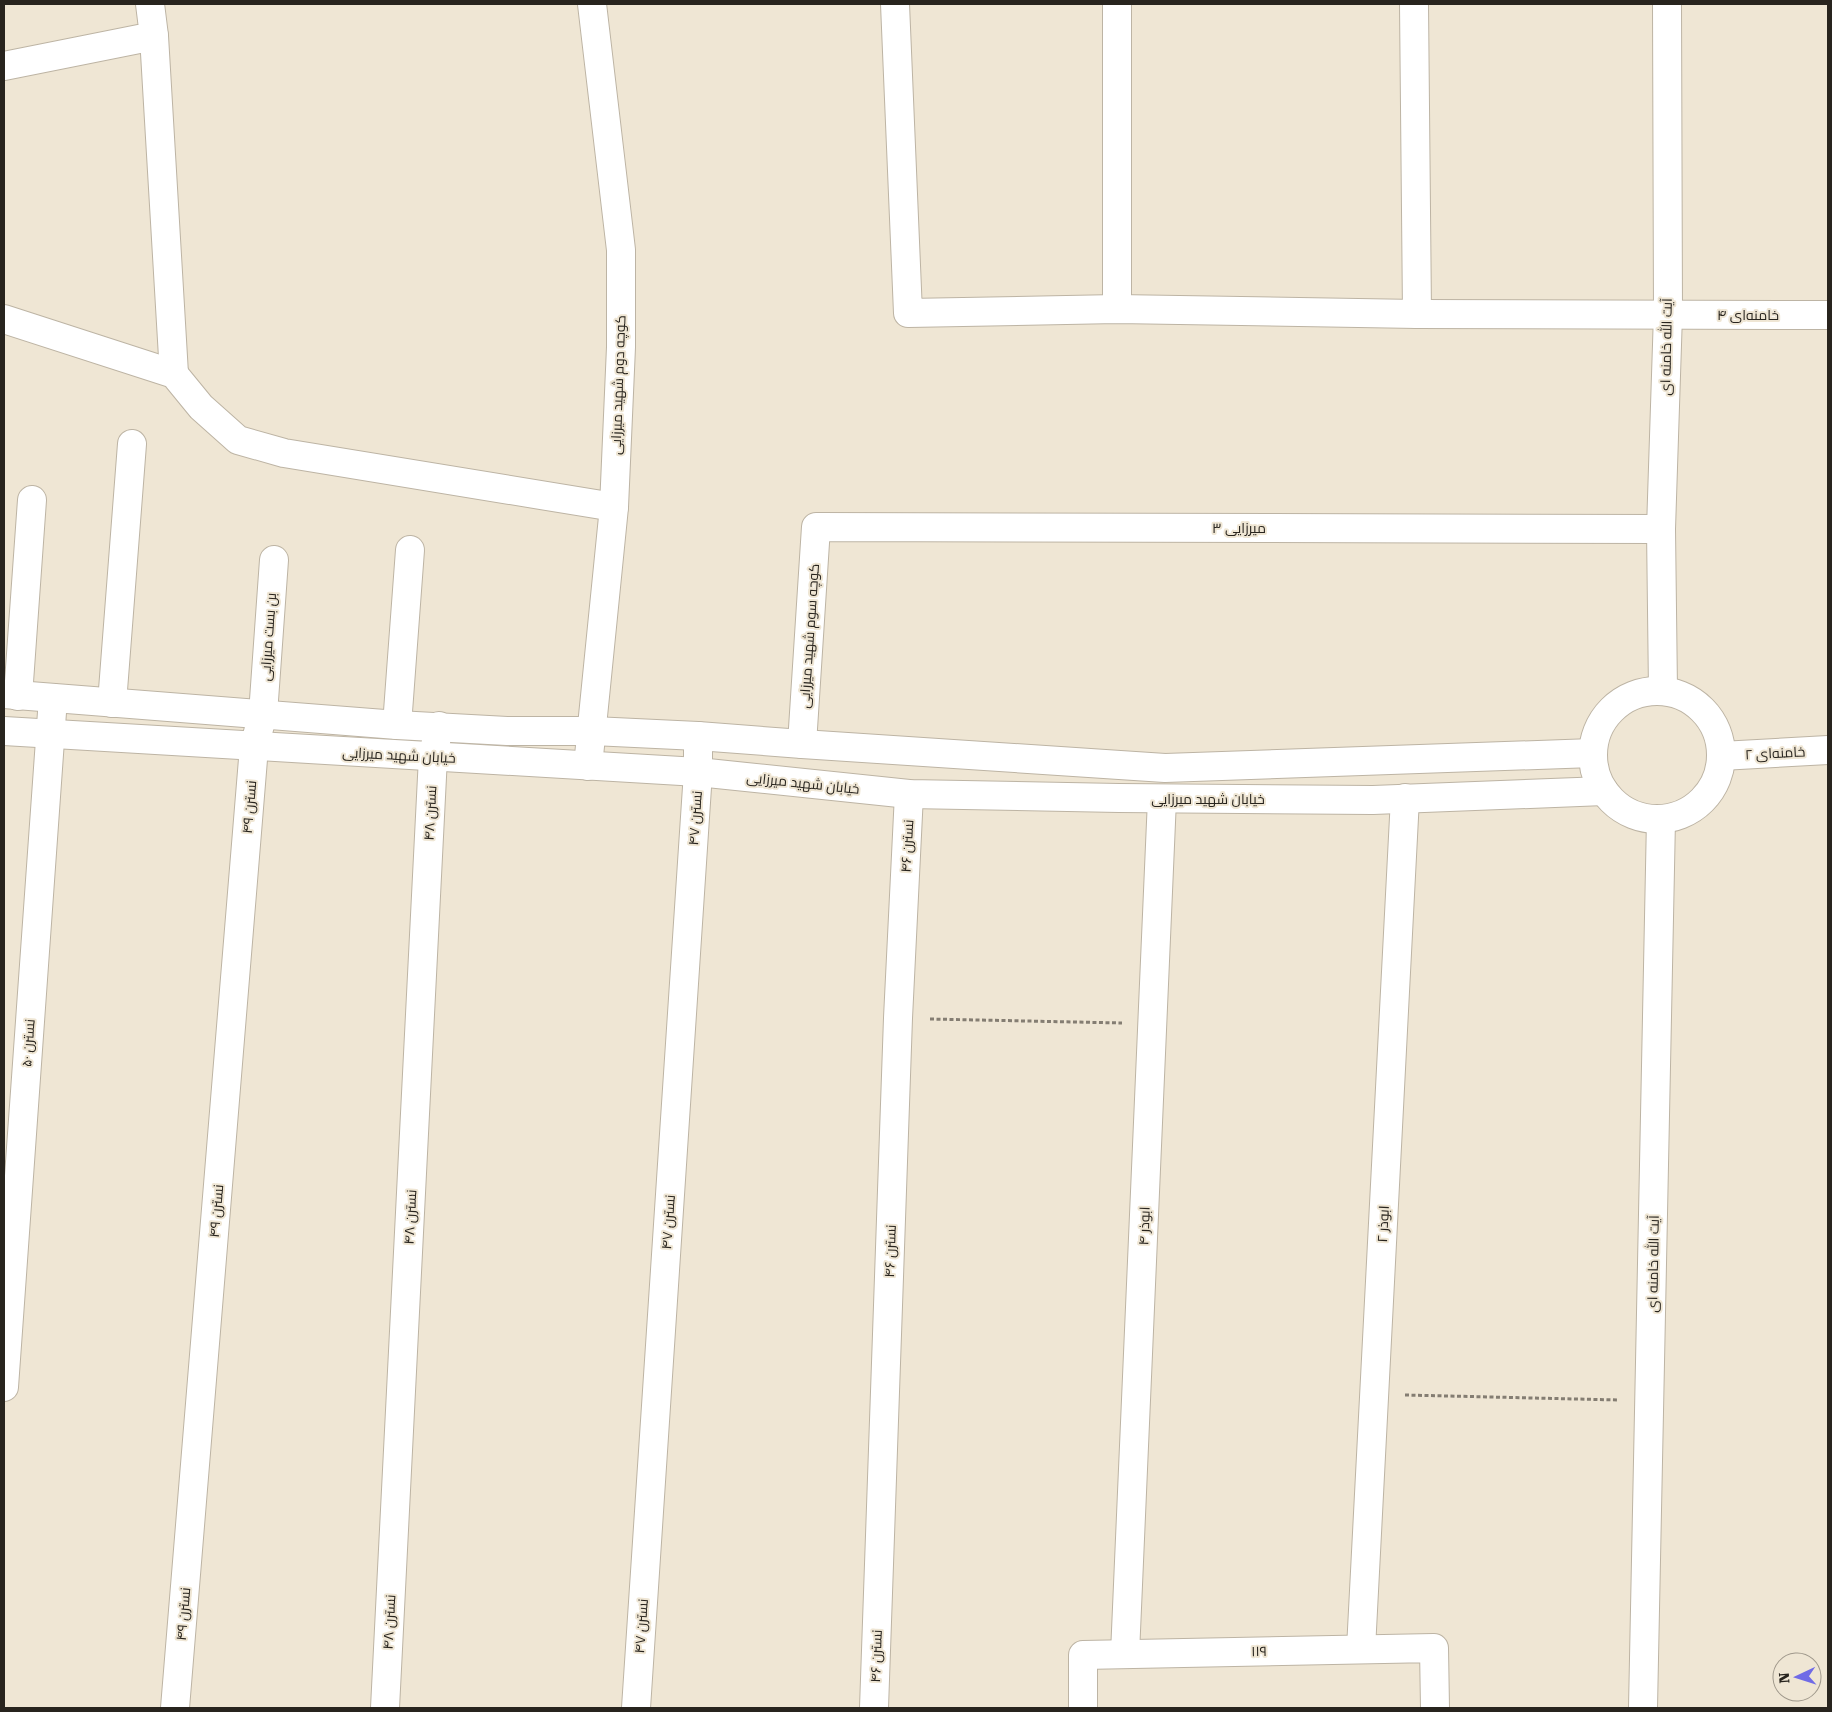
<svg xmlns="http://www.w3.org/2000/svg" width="1832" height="1712" viewBox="0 0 1832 1712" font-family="'Roboto Serif',Cairo,serif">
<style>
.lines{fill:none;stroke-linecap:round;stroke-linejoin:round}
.minor-casing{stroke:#bdb4a4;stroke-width:30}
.tertiary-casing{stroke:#bdb4a4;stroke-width:30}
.path{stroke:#847d72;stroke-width:3;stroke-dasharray:4 2.5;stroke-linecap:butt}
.minor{stroke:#fff;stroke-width:28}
.tertiary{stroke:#fff;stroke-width:28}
.labels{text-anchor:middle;stroke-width:4;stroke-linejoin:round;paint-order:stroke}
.street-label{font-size:14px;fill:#28241e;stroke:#efe6d4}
</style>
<rect width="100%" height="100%" fill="#efe6d4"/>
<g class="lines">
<g class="minor-casing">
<g id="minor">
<path d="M 895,4 L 908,313 L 1117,309 L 1417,314 L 1828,315"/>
<path d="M 1414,4 L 1417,314"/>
<path d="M 154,36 L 174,374"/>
<path d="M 4,66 L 154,36 L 150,4"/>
<path d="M 1117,309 L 1117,4"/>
<path d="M 4,319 L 174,374 L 201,407 L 238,440 L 284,453 L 614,507"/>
<path d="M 18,696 L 32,500"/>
<path d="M 112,703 L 132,444"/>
<path d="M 397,725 L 410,550"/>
<path d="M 802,744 L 816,527 L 1661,529"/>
<path d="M 1721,756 L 1828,750"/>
<path d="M 588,766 L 614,507 L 621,347 L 621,250 L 592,4"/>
<path d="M 4,1387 L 53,698"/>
<path d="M 1361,1649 L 1405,798"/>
<path d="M 1125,1654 L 1162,799"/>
<path d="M 175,1708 L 254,747 L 263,714 L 274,560"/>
<path d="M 385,1708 L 433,757 L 439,726"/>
<path d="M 636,1708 L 698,772 L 698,736"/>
<path d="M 874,1708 L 898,1018 L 909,794"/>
<path d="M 1083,1708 L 1083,1655 L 1434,1648 L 1435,1708"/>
</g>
</g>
<g class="tertiary-casing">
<g id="tertiary">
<path d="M 1663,691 L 1661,529 L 1668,314 L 1667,4"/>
<circle cx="1657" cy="755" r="64"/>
<path d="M 4,694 L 397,725 L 507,731 L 593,731 L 698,736 L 802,744 L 1165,768 L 1593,753"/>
<path d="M 4,731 L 698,772 L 909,794 L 1119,798 L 1373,800 L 1604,791"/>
<path d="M 1643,1708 L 1661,819"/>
</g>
</g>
<g class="path">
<path d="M 930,1019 L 1122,1023"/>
<path d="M 1405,1395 L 1619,1400"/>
</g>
<use href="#minor" class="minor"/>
<use href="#tertiary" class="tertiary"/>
</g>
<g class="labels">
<g class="street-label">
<text x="1748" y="320">خامنه‌ای ۴</text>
<text transform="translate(1666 347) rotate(-89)" y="5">آیت الله خامنه ای</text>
<text transform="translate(618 385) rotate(-88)" y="5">کوچه دوم شهید میرزایی</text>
<text x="1239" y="533">میرزایی ۳</text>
<text transform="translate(809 636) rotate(-86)" y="5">کوچه سوم شهید میرزایی</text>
<text transform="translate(268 637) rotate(-86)" y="5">بن بست میرزایی</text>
<text transform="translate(1775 753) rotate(-3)" y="5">خامنه‌ای ۲</text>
<text transform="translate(399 755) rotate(3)" y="5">خیابان شهید میرزایی</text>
<text transform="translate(803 783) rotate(6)" y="5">خیابان شهید میرزایی</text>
<text x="1208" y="804">خیابان شهید میرزایی</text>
<text transform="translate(249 807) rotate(-85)" y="5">نسترن ۴۹</text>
<text transform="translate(430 813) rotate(-87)" y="5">نسترن ۴۸</text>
<text transform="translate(695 818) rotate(-86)" y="5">نسترن ۴۷</text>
<text transform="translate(907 846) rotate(-87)" y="5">نسترن ۴۶</text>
<text transform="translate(28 1043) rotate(-86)" y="5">نسترن ۵۰</text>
<text transform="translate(216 1211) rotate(-85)" y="5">نسترن ۴۹</text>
<text transform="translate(410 1217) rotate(-87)" y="5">نسترن ۴۸</text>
<text transform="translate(668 1222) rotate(-86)" y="5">نسترن ۴۷</text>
<text transform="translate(1383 1224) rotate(-87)" y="5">ابوذر ۲</text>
<text transform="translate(1144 1226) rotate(-88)" y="5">ابوذر ۴</text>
<text transform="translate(890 1251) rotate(-88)" y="5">نسترن ۴۶</text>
<text transform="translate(1653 1264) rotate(-89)" y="5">آیت الله خامنه ای</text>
<text transform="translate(183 1614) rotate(-85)" y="5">نسترن ۴۹</text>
<text transform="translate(389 1622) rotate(-87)" y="5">نسترن ۴۸</text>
<text transform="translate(641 1626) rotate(-86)" y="5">نسترن ۴۷</text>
<text transform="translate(1259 1651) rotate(-1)" y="5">۱۱۹</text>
<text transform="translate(876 1656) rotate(-88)" y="5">نسترن ۴۶</text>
</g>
</g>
<rect width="1832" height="1712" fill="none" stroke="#28241e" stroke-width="10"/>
<g transform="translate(1797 1677) rotate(266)"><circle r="24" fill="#efe6d4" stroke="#9f988b"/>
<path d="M0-4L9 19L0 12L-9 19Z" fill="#706be6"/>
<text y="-8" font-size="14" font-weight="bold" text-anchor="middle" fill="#28241e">N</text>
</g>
</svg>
